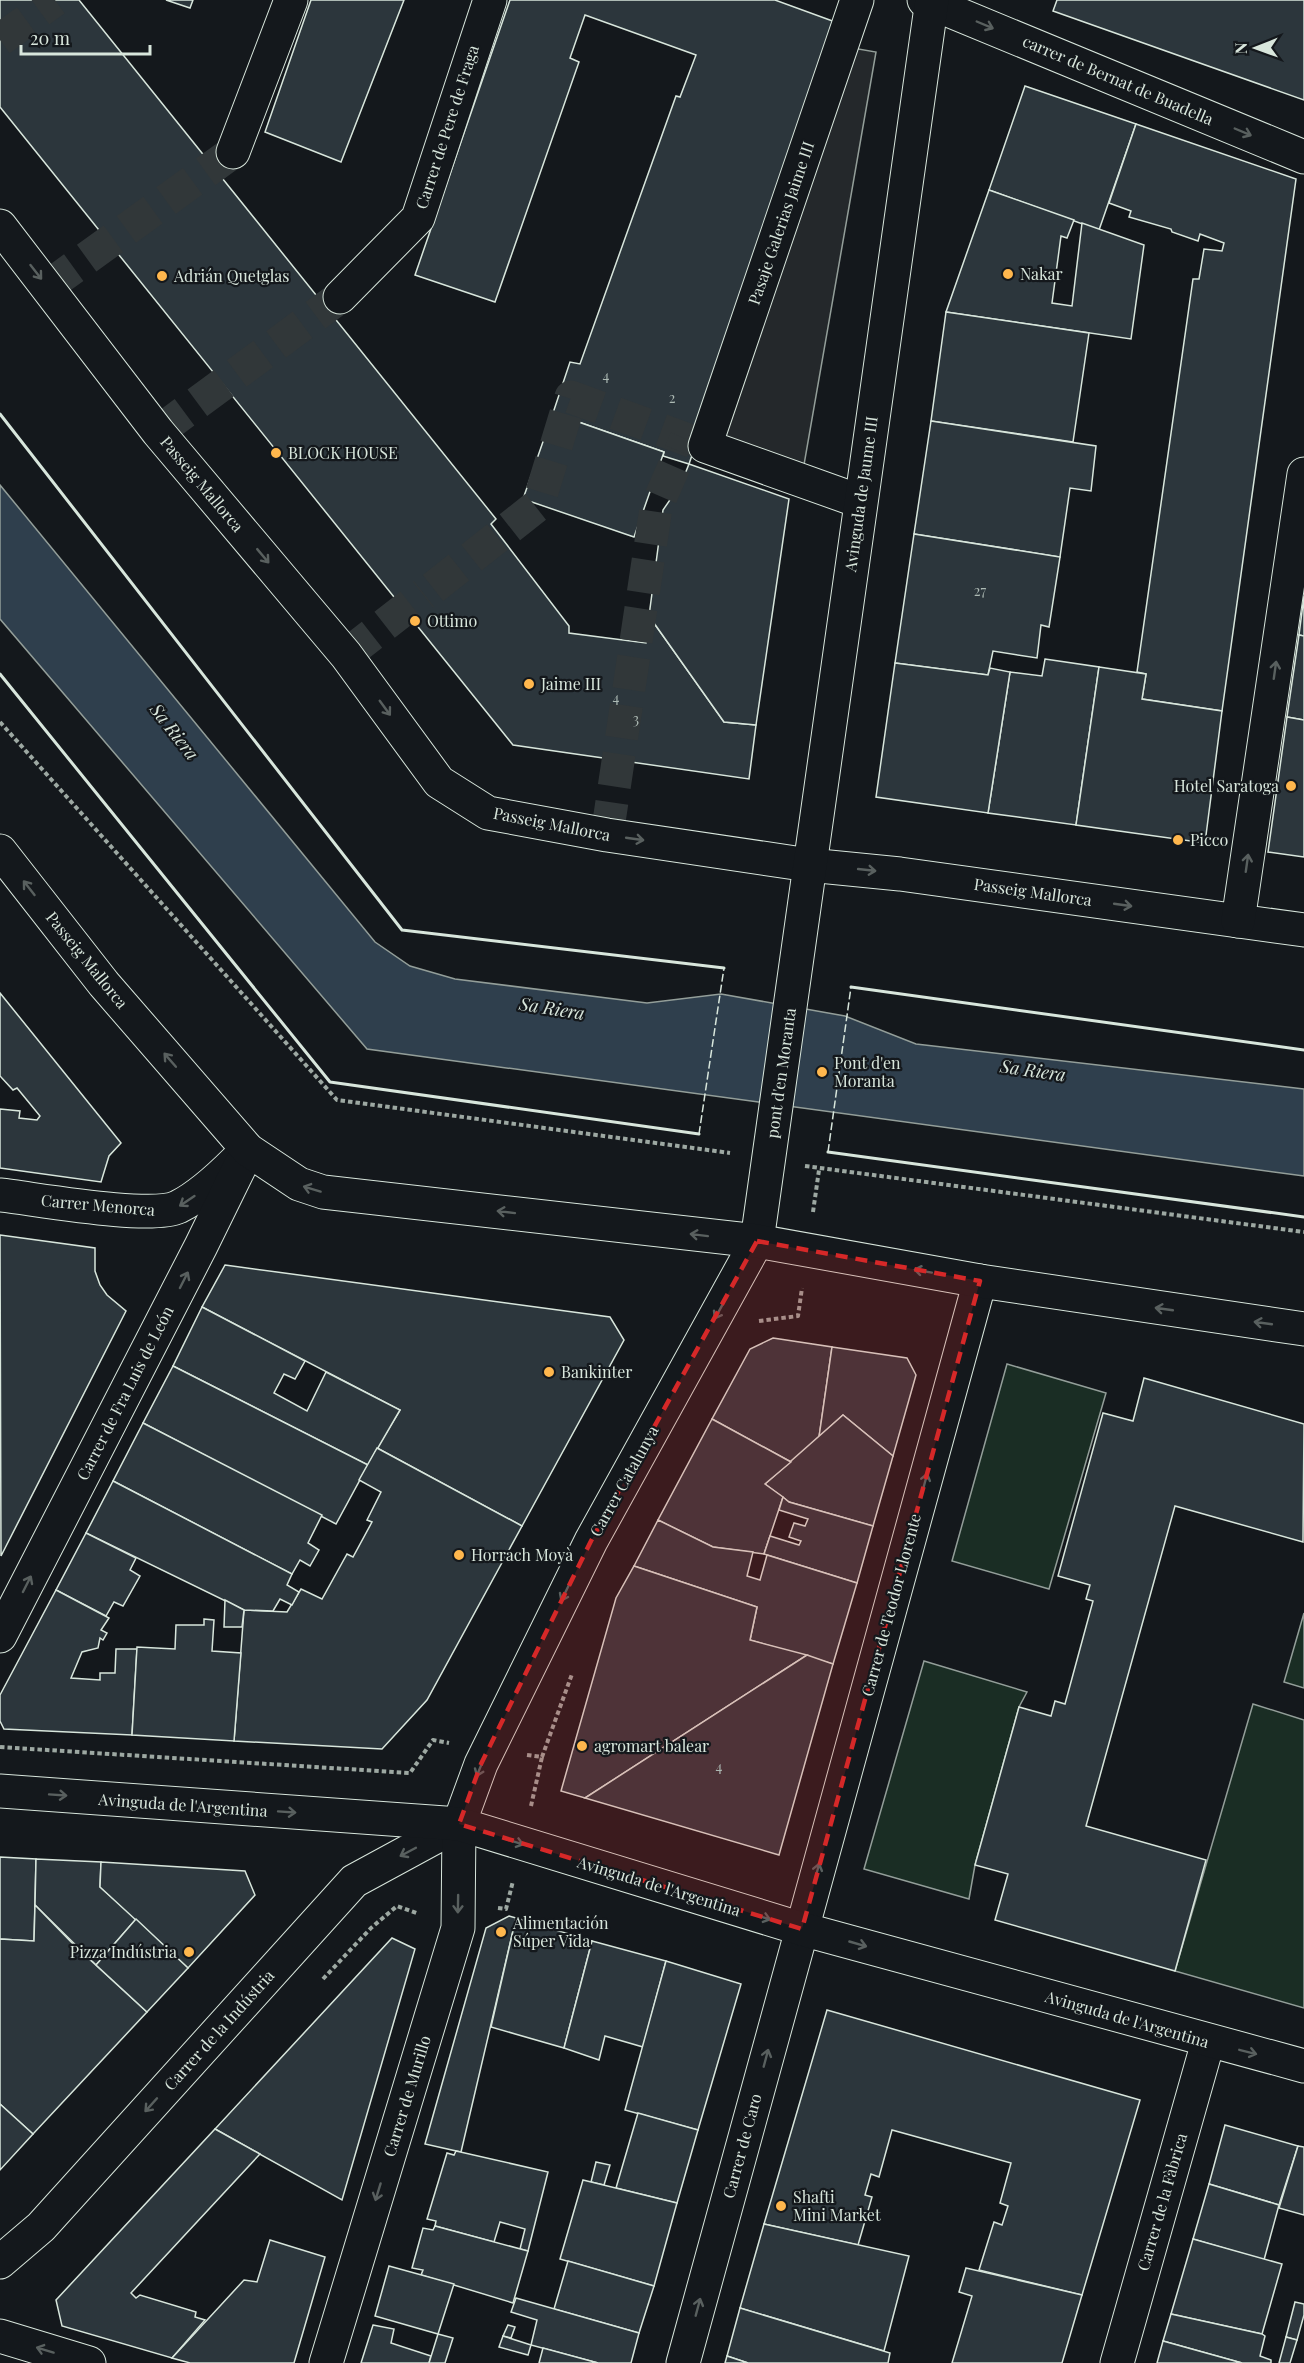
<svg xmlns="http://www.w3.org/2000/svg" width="1304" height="2363" viewBox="0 0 1304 2363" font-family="'Playfair Display',serif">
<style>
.green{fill:#1a2d24;stroke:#939e99;stroke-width:1.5}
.parking{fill:#24282b;stroke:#939e99;stroke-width:1.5}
.water{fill:#2f3f4d;stroke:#939e99;stroke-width:1.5}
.building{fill:#2c363c;stroke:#d8e6dc;stroke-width:1.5}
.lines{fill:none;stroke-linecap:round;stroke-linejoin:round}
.minor-tunnel{stroke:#313739;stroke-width:33;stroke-dasharray:33 16;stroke-linecap:butt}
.minor-casing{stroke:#d8e6dc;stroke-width:35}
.major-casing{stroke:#d8e6dc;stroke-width:35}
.path{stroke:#9da8a2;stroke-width:4;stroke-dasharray:4.5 3;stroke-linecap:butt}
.minor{stroke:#14181c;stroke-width:33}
.major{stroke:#14181c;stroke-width:33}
.fence{stroke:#d8e6dc;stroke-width:1.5;stroke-dasharray:8 3;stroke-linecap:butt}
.wall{stroke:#d8e6dc;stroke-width:3}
.oneway{stroke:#59605f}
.marked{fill:#d62828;fill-opacity:0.2;stroke:#d62828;stroke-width:4.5;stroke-dasharray:12 8;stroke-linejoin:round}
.poi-dot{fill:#ffb74d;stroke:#14181c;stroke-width:2}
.labels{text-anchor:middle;stroke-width:4.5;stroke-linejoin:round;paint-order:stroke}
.number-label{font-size:14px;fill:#adbab4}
.street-label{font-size:16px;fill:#d8e6dc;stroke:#14181c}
.poi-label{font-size:16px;fill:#d8e6dc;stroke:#14181c;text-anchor:start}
.water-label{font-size:18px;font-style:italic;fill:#d8e6dc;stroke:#14181c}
</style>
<rect width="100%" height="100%" fill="#14181c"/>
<g class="green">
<path d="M 1007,1364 L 1106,1393 L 1049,1589 L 952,1561 Z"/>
<path d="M 1304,1613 L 1304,1688 L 1284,1682 Z"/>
<path d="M 924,1661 L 1027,1692 L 1019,1707 L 975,1865 L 969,1899 L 864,1869 Z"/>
<path d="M 1253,1704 L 1304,1720 L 1304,2008 L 1175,1971 Z"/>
</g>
<path class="parking" d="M 841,46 L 876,52 L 801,482 L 705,446 Z"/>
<path class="water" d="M 0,485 L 375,942 L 410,966 L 455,979 L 647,1003 L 721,994 L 845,1016 L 916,1044 L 1304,1089 L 1304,1176 L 367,1049 L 0,619 Z"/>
<g class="building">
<path d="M 0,0 L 79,0 L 496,519 L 491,524 L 569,626 L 569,633 L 646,643 L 649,616 L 724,722 L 756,725 L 749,779 L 513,745 L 0,107 Z"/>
<path d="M 166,0 L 193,0 L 190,8 Z"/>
<path d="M 311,0 L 404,0 L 341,162 L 265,132 Z"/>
<path d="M 510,0 L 775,0 L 838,23 L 689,464 L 663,456 L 664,452 L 553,413 L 570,362 L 580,364 L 676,96 L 680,97 L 696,55 L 585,15 L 570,58 L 579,62 L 495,302 L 415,275 Z"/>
<path d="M 1057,0 L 1304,0 L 1304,100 L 1053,11 Z"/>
<path d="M 1025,86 L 1136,124 L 1099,230 L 989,190 Z"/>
<path d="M 1136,124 L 1296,179 L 1222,711 L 1142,699 L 1146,674 L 1137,672 L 1193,279 L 1199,279 L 1204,249 L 1222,251 L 1224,243 L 1200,234 L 1198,241 L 1172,232 L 1171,229 L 1129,217 L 1131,211 L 1109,203 Z"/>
<path d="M 989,190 L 1074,220 L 1067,238 L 1061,236 L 1052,303 L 1072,306 L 1082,223 L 1144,245 L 1131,339 L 946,312 Z"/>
<path d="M 946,312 L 1089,333 L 1073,442 L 931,421 Z"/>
<path d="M 553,413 L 664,452 L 634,537 L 523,499 Z"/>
<path d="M 931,421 L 1096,446 L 1091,491 L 1070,488 L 1060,557 L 914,534 Z"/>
<path d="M 689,464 L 789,499 L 756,725 L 724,722 L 649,616 L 663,510 L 681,484 Z"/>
<path d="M 914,534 L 1060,557 L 1049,627 L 1041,625 L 1037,658 L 993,651 L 988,675 L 895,663 Z"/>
<path d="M 1304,596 L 1304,636 L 1299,635 Z"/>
<path d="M 1299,635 L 1304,636 L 1304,720 L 1287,717 Z"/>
<path d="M 1045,659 L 1099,667 L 1076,825 L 988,813 L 1010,672 L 1042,676 Z"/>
<path d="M 895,663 L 988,675 L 990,668 L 1010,672 L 988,813 L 876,797 Z"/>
<path d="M 1099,667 L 1146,674 L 1142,699 L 1222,711 L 1205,843 L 1076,825 Z"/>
<path d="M 1287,717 L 1304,720 L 1304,857 L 1268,852 Z"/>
<path d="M 0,993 L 121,1143 L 109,1156 L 101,1182 L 0,1168 L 0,1109 L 20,1111 L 19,1118 L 37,1120 L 40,1116 L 17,1088 L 13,1090 L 0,1076 Z"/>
<path d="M 0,1235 L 95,1248 L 95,1271 L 100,1285 L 107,1295 L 126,1311 L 1,1556 Z"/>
<path d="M 225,1265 L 610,1317 L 624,1340 L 522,1526 L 377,1448 L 400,1410 L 202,1307 Z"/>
<path d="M 202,1307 L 305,1361 L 295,1379 L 284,1374 L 274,1393 L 307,1411 L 326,1372 L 400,1410 L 368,1465 L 173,1366 Z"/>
<path d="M 773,1338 L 832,1347 L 819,1437 L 791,1462 L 712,1419 L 750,1349 Z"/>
<path d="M 832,1347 L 907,1358 L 916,1375 L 893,1456 L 843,1415 L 819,1437 Z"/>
<path d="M 173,1366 L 368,1465 L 336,1524 L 143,1423 Z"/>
<path d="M 1144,1378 L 1304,1424 L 1303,1542 L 1175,1506 L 1086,1826 L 1206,1860 L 1175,1971 L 995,1920 L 1008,1874 L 975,1865 L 1019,1707 L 1051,1716 L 1055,1701 L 1065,1704 L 1093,1601 L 1086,1599 L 1090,1585 L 1058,1576 L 1103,1413 L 1133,1421 Z"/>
<path d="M 843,1415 L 893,1456 L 873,1526 L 789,1502 L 765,1484 Z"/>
<path d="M 712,1419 L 791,1462 L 765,1484 L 783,1497 L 764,1554 L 713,1547 L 658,1520 Z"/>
<path d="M 143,1423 L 322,1515 L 308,1543 L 319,1550 L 310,1566 L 300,1560 L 292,1574 L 113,1481 Z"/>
<path d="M 377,1448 L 522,1526 L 427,1700 L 382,1749 L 234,1741 L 244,1610 L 287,1612 L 301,1589 L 322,1599 L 347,1554 L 353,1557 L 372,1522 L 367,1520 L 381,1492 L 359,1480 Z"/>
<path d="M 113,1481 L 292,1574 L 287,1585 L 299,1592 L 292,1605 L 280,1599 L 273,1611 L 244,1610 L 86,1533 Z"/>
<path d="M 783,1497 L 789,1502 L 873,1526 L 857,1583 L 764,1554 L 770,1536 L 799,1545 L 801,1541 L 789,1537 L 794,1523 L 805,1526 L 808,1519 L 779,1510 Z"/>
<path d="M 658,1520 L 713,1547 L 753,1552 L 747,1576 L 760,1580 L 767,1555 L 857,1583 L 833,1664 L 750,1640 L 757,1607 L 634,1566 Z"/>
<path d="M 86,1533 L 136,1558 L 130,1570 L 140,1576 L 123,1606 L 114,1602 L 106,1616 L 56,1590 Z"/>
<path d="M 634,1566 L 757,1607 L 750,1640 L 807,1655 L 585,1798 L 561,1791 L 616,1598 Z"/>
<path d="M 56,1590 L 109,1618 L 101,1630 L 107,1633 L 103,1640 L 100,1638 L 98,1648 L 82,1652 L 71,1678 L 100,1680 L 100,1673 L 115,1673 L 116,1649 L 137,1649 L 132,1735 L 4,1729 L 0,1721 L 0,1695 Z"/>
<path d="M 225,1600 L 244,1610 L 242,1627 L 224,1627 Z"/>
<path d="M 204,1619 L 214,1620 L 212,1651 L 241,1653 L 234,1741 L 132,1735 L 137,1647 L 175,1649 L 176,1625 L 204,1625 Z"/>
<path d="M 807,1655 L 833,1664 L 779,1855 L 585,1798 Z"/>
<path d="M 0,1857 L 36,1859 L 34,1941 L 0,1939 Z"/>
<path d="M 36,1859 L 101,1862 L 100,1887 L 136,1919 L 96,1965 L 35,1905 Z"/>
<path d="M 101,1862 L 245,1871 L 255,1895 L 188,1968 L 100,1887 Z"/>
<path d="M 35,1905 L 75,1946 L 147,2012 L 33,2134 L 0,2104 L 0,1939 L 34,1941 Z"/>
<path d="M 509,1916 L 516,1918 L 461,2152 L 425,2144 L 486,1928 Z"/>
<path d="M 516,1918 L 592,1941 L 564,2048 L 491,2027 Z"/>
<path d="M 136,1919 L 188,1968 L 147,2012 L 96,1965 Z"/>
<path d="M 392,1938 L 415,1949 L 342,2200 L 215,2129 Z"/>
<path d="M 592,1941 L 666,1961 L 643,2047 L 605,2036 L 599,2060 L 564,2048 Z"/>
<path d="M 666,1961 L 741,1984 L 698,2130 L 625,2110 Z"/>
<path d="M 827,2010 L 1140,2100 L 1082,2295 L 979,2270 L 994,2222 L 1002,2225 L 1008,2206 L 1000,2203 L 1011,2163 L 892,2130 L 879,2177 L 871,2174 L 865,2195 L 872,2197 L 858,2245 L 764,2224 Z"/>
<path d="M 0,2104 L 33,2134 L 0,2170 Z"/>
<path d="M 638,2113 L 698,2130 L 677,2203 L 616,2188 Z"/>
<path d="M 1225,2125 L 1298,2146 L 1279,2205 L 1209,2184 Z"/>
<path d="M 215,2129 L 260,2154 L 131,2293 L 136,2298 L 140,2295 L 196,2312 L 195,2317 L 205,2320 L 172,2358 L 62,2326 L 56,2300 Z"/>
<path d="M 1298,2146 L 1304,2147 L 1304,2215 L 1279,2208 Z"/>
<path d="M 456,2151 L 548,2172 L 528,2251 L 520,2249 L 525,2229 L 500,2222 L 494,2242 L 435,2226 L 436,2221 L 427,2219 L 447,2153 L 454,2155 Z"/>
<path d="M 596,2162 L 610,2165 L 604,2185 L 591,2182 Z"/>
<path d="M 583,2180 L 677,2203 L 654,2286 L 560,2259 Z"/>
<path d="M 1209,2184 L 1279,2205 L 1264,2260 L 1193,2239 Z"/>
<path d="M 764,2224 L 909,2256 L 884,2351 L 740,2308 Z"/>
<path d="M 435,2226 L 528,2251 L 513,2303 L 421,2275 L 423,2270 L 412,2268 L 423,2228 L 433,2230 Z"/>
<path d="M 1193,2239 L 1282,2264 L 1262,2334 L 1171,2314 Z"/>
<path d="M 270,2240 L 325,2257 L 294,2363 L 190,2363 L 172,2358 L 244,2280 L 257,2282 Z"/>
<path d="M 568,2261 L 654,2286 L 639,2333 L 554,2309 Z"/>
<path d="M 389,2266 L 454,2284 L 438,2334 L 375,2316 Z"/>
<path d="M 966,2268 L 1082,2295 L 1062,2363 L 952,2363 L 972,2296 L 959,2292 Z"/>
<path d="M 516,2298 L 639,2333 L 631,2363 L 598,2363 L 531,2345 L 537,2320 L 511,2312 Z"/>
<path d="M 1295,2302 L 1304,2304 L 1304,2315 L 1297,2340 L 1286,2337 Z"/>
<path d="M 740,2308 L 890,2353 L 888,2363 L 748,2363 L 727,2356 Z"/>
<path d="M 1171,2314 L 1262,2334 L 1265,2336 L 1260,2356 L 1271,2360 L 1271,2363 L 1242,2363 L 1163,2341 Z"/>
<path d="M 373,2325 L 394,2329 L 391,2343 L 431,2356 L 429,2363 L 361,2363 Z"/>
<path d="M 508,2325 L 515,2327 L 511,2338 L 503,2336 Z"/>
<path d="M 438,2334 L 453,2338 L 445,2363 L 429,2363 Z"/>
<path d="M 503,2336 L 531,2345 L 528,2355 L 499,2347 Z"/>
<path d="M 1286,2337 L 1297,2340 L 1290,2363 L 1279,2363 Z"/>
<path d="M 1163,2341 L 1242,2363 L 1157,2363 Z"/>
<path d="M 543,2348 L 598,2363 L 539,2363 Z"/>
<path d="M 727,2356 L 748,2363 L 725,2363 Z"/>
</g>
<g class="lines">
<g class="minor-tunnel">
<path d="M 0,40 L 55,0"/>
<path d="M 47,287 L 233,152"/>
<path d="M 158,432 L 340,297"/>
<path d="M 433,588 L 538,505 L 571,397 L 705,446"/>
<path d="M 346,655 L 424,594"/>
<path d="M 607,835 L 656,508 L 686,439"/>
</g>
<g class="minor-casing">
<g id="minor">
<path d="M 857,0 L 705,446 L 859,501"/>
<path d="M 924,0 L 1304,157"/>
<path d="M 233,152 L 291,0"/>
<path d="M 0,226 L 158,432 L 346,655 L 439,782 L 488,813 L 607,835 L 809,865 L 900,874 L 1304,930"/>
<path d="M 340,297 L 418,218 L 490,0"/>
<path d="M 1238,921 L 1304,474"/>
<path d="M 0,1195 C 36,1199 150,1220 178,1207 C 200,1196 219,1178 236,1161"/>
<path d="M 0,1636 L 201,1246 L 248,1150"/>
<path d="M 0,2262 L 41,2227 L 354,1881 L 459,1824"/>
<path d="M 0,2336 L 89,2363"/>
<path d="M 326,2363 L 458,1928 L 459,1824 L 481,1764 L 591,1541 L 757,1241 L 932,0"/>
<path d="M 683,2363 L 980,1281"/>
<path d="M 1117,2363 L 1208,2042"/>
</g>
</g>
<g class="major-casing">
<g id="major">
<path d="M 0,851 L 104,984 L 248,1150 L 299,1184 L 323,1192 L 757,1241 L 980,1281 L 1304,1329"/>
<path d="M 0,1791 L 459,1824 L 802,1929 L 1304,2066"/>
</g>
</g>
<g class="path">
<path d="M 0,722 L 337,1100 L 730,1153"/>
<path d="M 805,1166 L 1304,1232"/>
<path d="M 813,1212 L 819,1170"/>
<path d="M 759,1321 L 798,1316 L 802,1288"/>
<path d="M 0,1747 L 410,1773 L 433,1740 L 449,1743"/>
<path d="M 527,1755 L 542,1757 L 572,1674"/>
<path d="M 531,1806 L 542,1757"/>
<path d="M 498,1908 L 506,1909 L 513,1881"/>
<path d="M 323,1979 L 371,1928 L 397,1906 L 419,1914"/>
</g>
<use href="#minor" class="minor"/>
<use href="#major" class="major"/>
<g class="fence">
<path d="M 699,1134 L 724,968"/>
<path d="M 828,1152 L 851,987"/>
</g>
<g class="wall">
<path d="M 0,414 L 402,930 L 724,968"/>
<path d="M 0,674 L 330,1082 L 699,1134"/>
<path d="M 851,987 L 1304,1050"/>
<path d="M 828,1152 L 1304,1217"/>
</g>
</g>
<defs><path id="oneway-shaft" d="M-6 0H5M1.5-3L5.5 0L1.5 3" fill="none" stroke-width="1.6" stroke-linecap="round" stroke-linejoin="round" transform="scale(1.5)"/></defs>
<g class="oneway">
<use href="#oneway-shaft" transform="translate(985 25) rotate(23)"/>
<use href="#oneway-shaft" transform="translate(1243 132) rotate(23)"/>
<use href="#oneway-shaft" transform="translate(36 272) rotate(52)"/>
<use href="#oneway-shaft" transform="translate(263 556) rotate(50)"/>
<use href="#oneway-shaft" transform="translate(1275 670) rotate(-82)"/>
<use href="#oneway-shaft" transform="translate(385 708) rotate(54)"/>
<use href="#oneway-shaft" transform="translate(635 839) rotate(8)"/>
<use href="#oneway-shaft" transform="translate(1247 863) rotate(-82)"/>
<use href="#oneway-shaft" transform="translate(867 870) rotate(6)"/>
<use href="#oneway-shaft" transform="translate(29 888) rotate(-128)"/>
<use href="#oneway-shaft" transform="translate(1123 905) rotate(8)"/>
<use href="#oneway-shaft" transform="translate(170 1060) rotate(-131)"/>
<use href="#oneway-shaft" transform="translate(312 1189) rotate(-163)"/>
<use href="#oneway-shaft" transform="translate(187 1201) rotate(146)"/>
<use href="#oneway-shaft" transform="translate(506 1212) rotate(-173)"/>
<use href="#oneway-shaft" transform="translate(699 1235) rotate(-173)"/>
<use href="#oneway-shaft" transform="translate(923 1271) rotate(-170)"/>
<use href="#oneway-shaft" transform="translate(184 1280) rotate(-63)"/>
<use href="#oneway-shaft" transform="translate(1164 1309) rotate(-172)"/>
<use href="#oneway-shaft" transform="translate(719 1311) rotate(119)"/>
<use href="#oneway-shaft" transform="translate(1263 1323) rotate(-172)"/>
<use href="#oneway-shaft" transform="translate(925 1482) rotate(-75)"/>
<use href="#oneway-shaft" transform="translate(27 1584) rotate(-63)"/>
<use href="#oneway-shaft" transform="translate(565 1593) rotate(116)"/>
<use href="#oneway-shaft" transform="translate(480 1768) rotate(112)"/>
<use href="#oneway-shaft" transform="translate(58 1795) rotate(4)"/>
<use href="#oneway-shaft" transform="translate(287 1812) rotate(4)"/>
<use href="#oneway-shaft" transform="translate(515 1842) rotate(17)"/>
<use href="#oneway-shaft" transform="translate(408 1852) rotate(152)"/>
<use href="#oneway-shaft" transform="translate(817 1872) rotate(-75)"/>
<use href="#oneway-shaft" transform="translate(458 1904) rotate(91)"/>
<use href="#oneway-shaft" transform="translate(762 1917) rotate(17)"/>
<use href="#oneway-shaft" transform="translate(858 1944) rotate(16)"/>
<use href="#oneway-shaft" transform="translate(1248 2052) rotate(14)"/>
<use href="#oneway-shaft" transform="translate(766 2058) rotate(-75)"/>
<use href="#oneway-shaft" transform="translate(151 2105) rotate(132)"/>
<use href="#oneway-shaft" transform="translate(378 2192) rotate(107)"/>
<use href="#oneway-shaft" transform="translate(698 2307) rotate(-75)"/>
<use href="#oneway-shaft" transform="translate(45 2350) rotate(-163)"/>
</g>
<path class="marked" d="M 757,1241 L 980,1281 L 802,1929 L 459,1824 L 481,1764 L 591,1541 Z"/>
<g class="poi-dot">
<circle cx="1008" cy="274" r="6"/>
<circle cx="162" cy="276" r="6"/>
<circle cx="276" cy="453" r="6"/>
<circle cx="415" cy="621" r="6"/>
<circle cx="529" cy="684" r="6"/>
<circle cx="1291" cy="786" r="6"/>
<circle cx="1178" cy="840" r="6"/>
<circle cx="822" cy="1072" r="6"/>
<circle cx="549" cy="1372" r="6"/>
<circle cx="459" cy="1555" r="6"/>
<circle cx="582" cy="1746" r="6"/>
<circle cx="501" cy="1932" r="6"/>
<circle cx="189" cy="1952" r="6"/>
<circle cx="781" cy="2206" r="6"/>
</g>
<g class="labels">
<g class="number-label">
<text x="606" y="381">4</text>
<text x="672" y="403">2</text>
<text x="980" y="596">27</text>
<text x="616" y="703">4</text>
<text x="636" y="724">3</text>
<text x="719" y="1772">4</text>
</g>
<g class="street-label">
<text transform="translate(1118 80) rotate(23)" y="6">carrer de Bernat de Buadella</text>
<text transform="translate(447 127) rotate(-72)" y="6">Carrer de Pere de Fraga</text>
<text transform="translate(781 223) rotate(-71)" y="6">Pasaje Galerias Jaime III</text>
<text transform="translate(202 484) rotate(50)" y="6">Passeig Mallorca</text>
<text transform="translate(861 494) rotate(-82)" y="6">Avinguda de Jaume III</text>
<text transform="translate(552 824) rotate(11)" y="6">Passeig Mallorca</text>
<text transform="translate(1033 892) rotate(8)" y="6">Passeig Mallorca</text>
<text transform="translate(87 960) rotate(51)" y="6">Passeig Mallorca</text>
<text transform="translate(781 1073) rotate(-82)" y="6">pont d'en Moranta</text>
<text transform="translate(98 1205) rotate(5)" y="6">Carrer Menorca</text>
<text transform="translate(125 1393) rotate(-63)" y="6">Carrer de Fra Luis de León</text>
<text transform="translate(624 1481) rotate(-61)" y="6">Carrer Catalunya</text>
<text transform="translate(891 1605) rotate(-75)" y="6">Carrer de Teodor Llorente</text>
<text transform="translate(183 1805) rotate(4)" y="6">Avinguda de l'Argentina</text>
<text transform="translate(659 1886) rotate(17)" y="6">Avinguda de l'Argentina</text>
<text transform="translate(1127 2019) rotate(16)" y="6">Avinguda de l'Argentina</text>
<text transform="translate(219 2030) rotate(-48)" y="6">Carrer de la Indústria</text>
<text transform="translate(407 2096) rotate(-73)" y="6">Carrer de Murillo</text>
<text transform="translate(742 2146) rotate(-75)" y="6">Carrer de Caro</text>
<text transform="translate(1162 2202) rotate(-74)" y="6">Carrer de la Fàbrica</text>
</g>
<g class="poi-label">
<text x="1020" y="280">Nakar</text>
<text x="174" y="282">Adrián Quetglas</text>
<text x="288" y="459">BLOCK HOUSE</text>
<text x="427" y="627">Ottimo</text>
<text x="541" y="690">Jaime III</text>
<text x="1279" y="792" text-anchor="end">Hotel Saratoga</text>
<text x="1190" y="846">Picco</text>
<text x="834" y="1069">Pont d'en<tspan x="834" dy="18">Moranta</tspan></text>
<text x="561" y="1378">Bankinter</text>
<text x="471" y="1561">Horrach Moyà</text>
<text x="594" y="1752">agromart balear</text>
<text x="513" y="1929">Alimentación<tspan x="513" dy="18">Súper Vida</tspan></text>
<text x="177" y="1958" text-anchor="end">Pizza Indústria</text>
<text x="793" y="2203">Shafti<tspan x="793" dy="18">Mini Market</tspan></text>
</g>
<g class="water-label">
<text transform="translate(174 732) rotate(52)" y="6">Sa Riera</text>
<text transform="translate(552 1009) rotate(9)" y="6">Sa Riera</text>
<text transform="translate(1033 1071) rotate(8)" y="6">Sa Riera</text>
</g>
</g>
<g transform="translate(1256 48) rotate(269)" stroke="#14181c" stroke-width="4.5" paint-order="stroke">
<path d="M0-4.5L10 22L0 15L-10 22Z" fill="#d8e6dc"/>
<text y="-9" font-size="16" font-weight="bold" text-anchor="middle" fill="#d8e6dc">N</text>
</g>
<path d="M21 45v9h129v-9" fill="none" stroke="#d8e6dc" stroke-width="3"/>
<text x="30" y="45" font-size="18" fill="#d8e6dc" stroke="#14181c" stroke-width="4.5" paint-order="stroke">20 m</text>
</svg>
